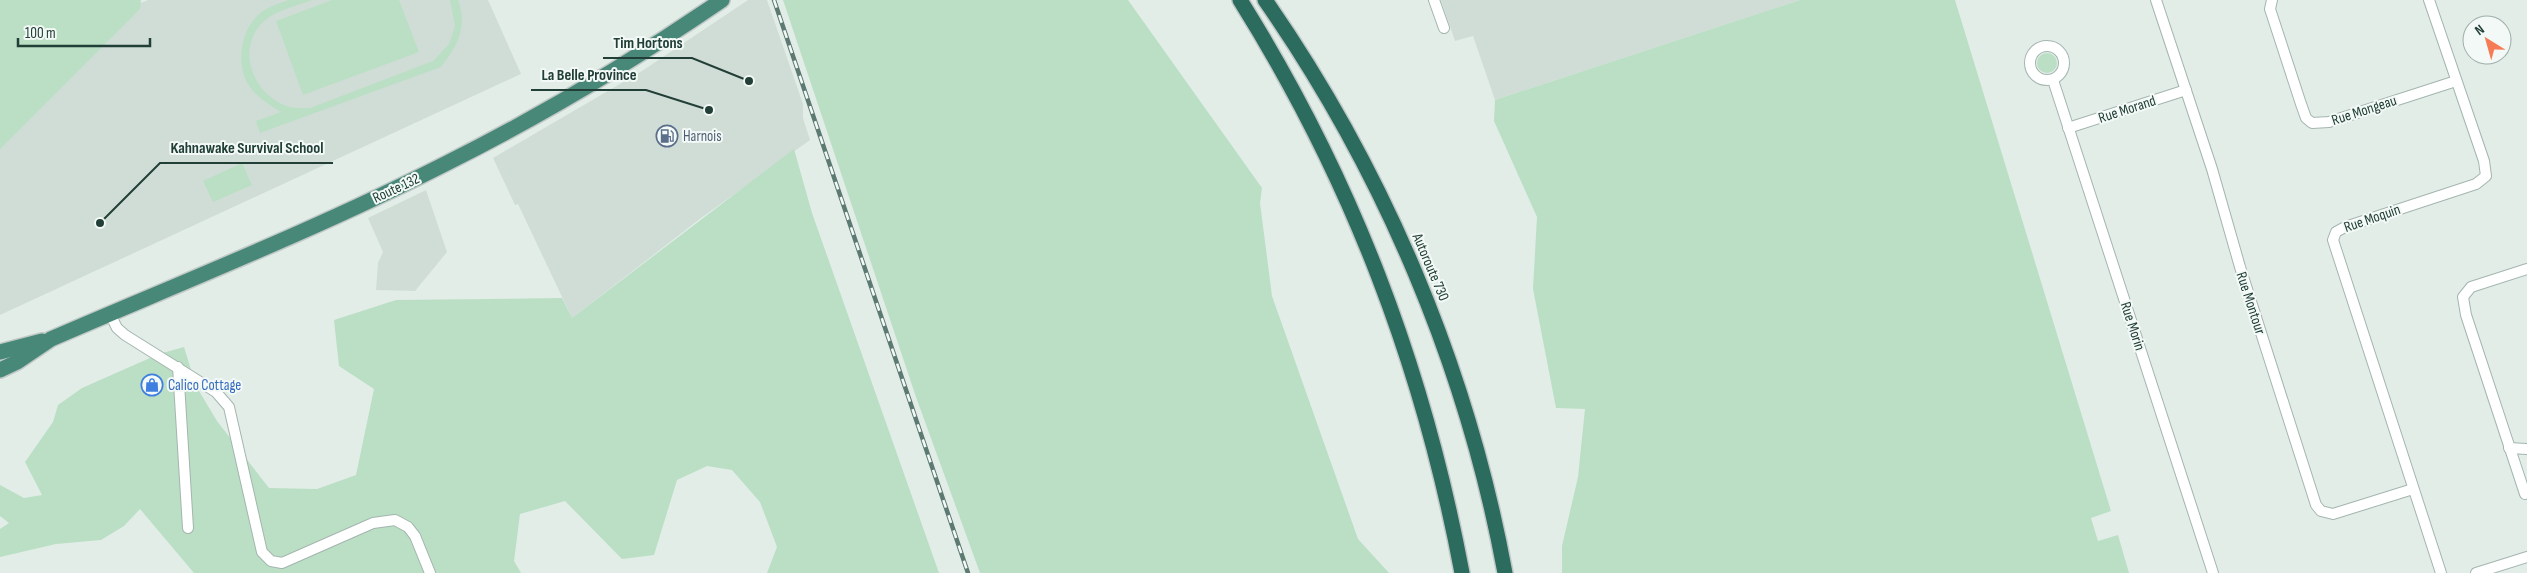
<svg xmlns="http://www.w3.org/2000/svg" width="2527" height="573" viewBox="0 0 2527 573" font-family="'Sofia Sans Condensed',sans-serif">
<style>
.built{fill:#d0ddd7}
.green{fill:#badfc4}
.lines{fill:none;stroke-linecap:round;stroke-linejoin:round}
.minor-casing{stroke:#a4b5af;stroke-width:12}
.trunk-casing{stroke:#c1c9c7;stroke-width:18}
.motorway-casing{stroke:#c1c9c7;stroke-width:18}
.minor{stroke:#fff;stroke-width:10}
.trunk{stroke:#488878;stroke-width:15}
.motorway{stroke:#2c6c5e;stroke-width:15}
.rail-casing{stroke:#5c7a72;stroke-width:4.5}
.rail{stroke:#f3f9f6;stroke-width:2.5;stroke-dasharray:8;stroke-linecap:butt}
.labels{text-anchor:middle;stroke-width:4;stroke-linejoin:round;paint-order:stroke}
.street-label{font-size:15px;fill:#213f36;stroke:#f3f9f6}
.service-label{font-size:15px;fill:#4e5e75;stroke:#f3f9f6;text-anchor:start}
.shop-label{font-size:15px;fill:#366cbe;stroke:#f3f9f6;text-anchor:start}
.leader{fill:none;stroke:#213f36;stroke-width:2}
.callout-dot{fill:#213f36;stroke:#f3f9f6;stroke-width:2}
.callout-label{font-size:16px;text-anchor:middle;font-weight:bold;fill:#213f36;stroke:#f3f9f6;stroke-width:4;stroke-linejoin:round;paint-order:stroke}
</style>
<rect width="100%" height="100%" fill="#e2ede8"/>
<g class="built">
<path d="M 148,0 L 488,0 L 521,74 L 0,315 L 0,130 L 133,6 Z"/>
<path d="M 748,0 L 767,0 L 803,104 L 803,118 L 810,140 L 701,218 L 572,318 L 518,204 L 515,205 L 493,158 L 642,71 Z"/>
<path d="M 1441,0 L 1800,0 L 1495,100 L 1473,36 L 1455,41 Z"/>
<path d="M 426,190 L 447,252 L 415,291 L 376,290 L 378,263 L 383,252 L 368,218 Z"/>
</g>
<g class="green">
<path d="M 0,0 L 141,0 L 140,9 L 0,149 Z"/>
<path d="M 288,0 L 312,0 C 297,6 276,10 263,22 C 236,49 252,91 284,105 C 292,109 302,108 310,108 L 433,61 L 449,44 L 455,26 L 450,0 L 458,0 C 468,27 457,47 441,67 L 260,133 L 256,121 L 281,112 C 268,104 251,94 245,78 C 237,58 242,31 257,16 C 264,8 278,4 288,0 Z"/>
<path d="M 332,0 L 399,0 L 419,52 L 303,95 L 276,21 Z"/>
<path d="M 783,0 L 1128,0 L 1262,188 L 1260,203 L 1272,296 L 1358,539 L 1389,573 L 980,573 L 916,397 Z"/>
<path d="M 1800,0 L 1955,0 L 2111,511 L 2091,518 L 2098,541 L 2118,535 L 2129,573 L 1562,573 L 1562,546 L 1578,477 L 1585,409 L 1556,408 L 1533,289 L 1537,217 L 1494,121 L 1495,100 Z"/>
<circle cx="2047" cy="63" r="10"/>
<path d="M 794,149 L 812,213 L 939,573 L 767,573 L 777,547 L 760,502 L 732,470 L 707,466 L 677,480 L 654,555 L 622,559 L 565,501 L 520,514 L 514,561 L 521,573 L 194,573 L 140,509 L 124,526 L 101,540 L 56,544 L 0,557 L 0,529 L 9,523 L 0,516 L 0,485 L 24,498 L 42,495 L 25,462 L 53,422 L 58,405 L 82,388 L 159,354 L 184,347 L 196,386 L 217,421 L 269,488 L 317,489 L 356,475 L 374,389 L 339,366 L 334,320 L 396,300 L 562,298 L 572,318 Z"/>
<path d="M 242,163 L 252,185 L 213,202 L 203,181 Z"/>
</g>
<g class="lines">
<g class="minor-casing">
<g id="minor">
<path d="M 1434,0 L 1444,28"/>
<path d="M 2156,0 L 2212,169 L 2240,267 L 2316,505 L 2321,511 L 2333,514 L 2413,489"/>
<path d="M 2272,0 L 2270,9 L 2301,104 L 2306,118 L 2312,123 L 2329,122 L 2456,81"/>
<path d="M 2429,0 L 2484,161 L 2486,176 L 2476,184 L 2345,227 L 2336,232 L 2333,240 L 2441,573"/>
<circle cx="2047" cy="63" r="17"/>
<path d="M 2053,80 L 2213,573"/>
<path d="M 2068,128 L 2186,90"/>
<path d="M 110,314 L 117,328 L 125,335 L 216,392 L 229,407 L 262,552 L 271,561 L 282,563 L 373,523 L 395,520 L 408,527 L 415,536 L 430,573"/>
<path d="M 178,367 L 188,528"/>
<path d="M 2509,448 L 2527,449"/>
<path d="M 2525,494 L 2466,315 L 2463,297 L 2471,287 L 2527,269"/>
<path d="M 2476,573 L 2527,557"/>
</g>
</g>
<g class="trunk-casing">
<g id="trunk">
<path d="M 0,352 L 42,341"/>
<path d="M 0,370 L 17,362 L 51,339 C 183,282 317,229 445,164 C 541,116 633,61 722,0"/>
</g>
</g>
<g class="motorway-casing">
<g id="motorway">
<path d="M 1240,0 C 1352,179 1423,366 1462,573"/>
<path d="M 1265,0 C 1384,171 1467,367 1505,573"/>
</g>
</g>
<use href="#minor" class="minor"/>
<use href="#trunk" class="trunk"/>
<use href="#motorway" class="motorway"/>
<g class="rail-casing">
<path id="rail" d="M 774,0 L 968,573"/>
</g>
<use href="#rail" class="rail"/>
</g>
<defs>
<g id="fuel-ring" transform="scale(1.125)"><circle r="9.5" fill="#f3f9f6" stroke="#5c6f8a" stroke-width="1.5"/><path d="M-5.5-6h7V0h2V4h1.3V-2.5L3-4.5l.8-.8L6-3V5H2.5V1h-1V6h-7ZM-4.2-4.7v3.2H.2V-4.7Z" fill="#5c6f8a"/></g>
<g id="shop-ring" transform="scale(1.125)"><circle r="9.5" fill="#f3f9f6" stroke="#3f7fe0" stroke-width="1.5"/><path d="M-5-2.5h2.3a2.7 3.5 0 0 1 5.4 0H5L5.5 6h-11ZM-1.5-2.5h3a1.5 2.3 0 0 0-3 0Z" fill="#3f7fe0"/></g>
</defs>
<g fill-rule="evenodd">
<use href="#fuel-ring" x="667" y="136"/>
<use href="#shop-ring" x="152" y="385"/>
</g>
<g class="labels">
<g class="street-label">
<text transform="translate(2127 109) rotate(-18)" y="5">Rue Morand</text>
<text transform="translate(2364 110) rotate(-18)" y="5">Rue Mongeau</text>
<text transform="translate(396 188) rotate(-25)" y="5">Route 132</text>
<text transform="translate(2372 218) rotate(-19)" y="5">Rue Moquin</text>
<text transform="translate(1431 267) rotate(67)" y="5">Autoroute 730</text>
<text transform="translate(2251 303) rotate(72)" y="5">Rue Montour</text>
<text transform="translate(2133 326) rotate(72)" y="5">Rue Morin</text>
</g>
<g class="service-label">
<text x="683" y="141">Harnois</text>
</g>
<g class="shop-label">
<text x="168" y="390">Calico Cottage</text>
</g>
</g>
<path class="leader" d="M749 81L692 58H603M709 110L646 90H531M100 223L160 163H333"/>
<g class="callout-dot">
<circle cx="749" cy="81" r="5"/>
<circle cx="709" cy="110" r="5"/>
<circle cx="100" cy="223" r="5"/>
</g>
<g class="callout-label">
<text x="648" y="48">Tim Hortons</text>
<text x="589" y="80">La Belle Province</text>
<text x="247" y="153">Kahnawake Survival School</text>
</g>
<g transform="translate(2487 40) rotate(323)"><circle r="24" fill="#f3f9f6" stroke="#9fafa9"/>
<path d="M0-4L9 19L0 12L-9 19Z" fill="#f67c56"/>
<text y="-8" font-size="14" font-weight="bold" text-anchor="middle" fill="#213f36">N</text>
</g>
<path d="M18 38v8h132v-8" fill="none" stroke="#213f36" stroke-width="2.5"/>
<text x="25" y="38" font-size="15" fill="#213f36" stroke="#f3f9f6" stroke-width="4" paint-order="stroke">100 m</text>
</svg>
